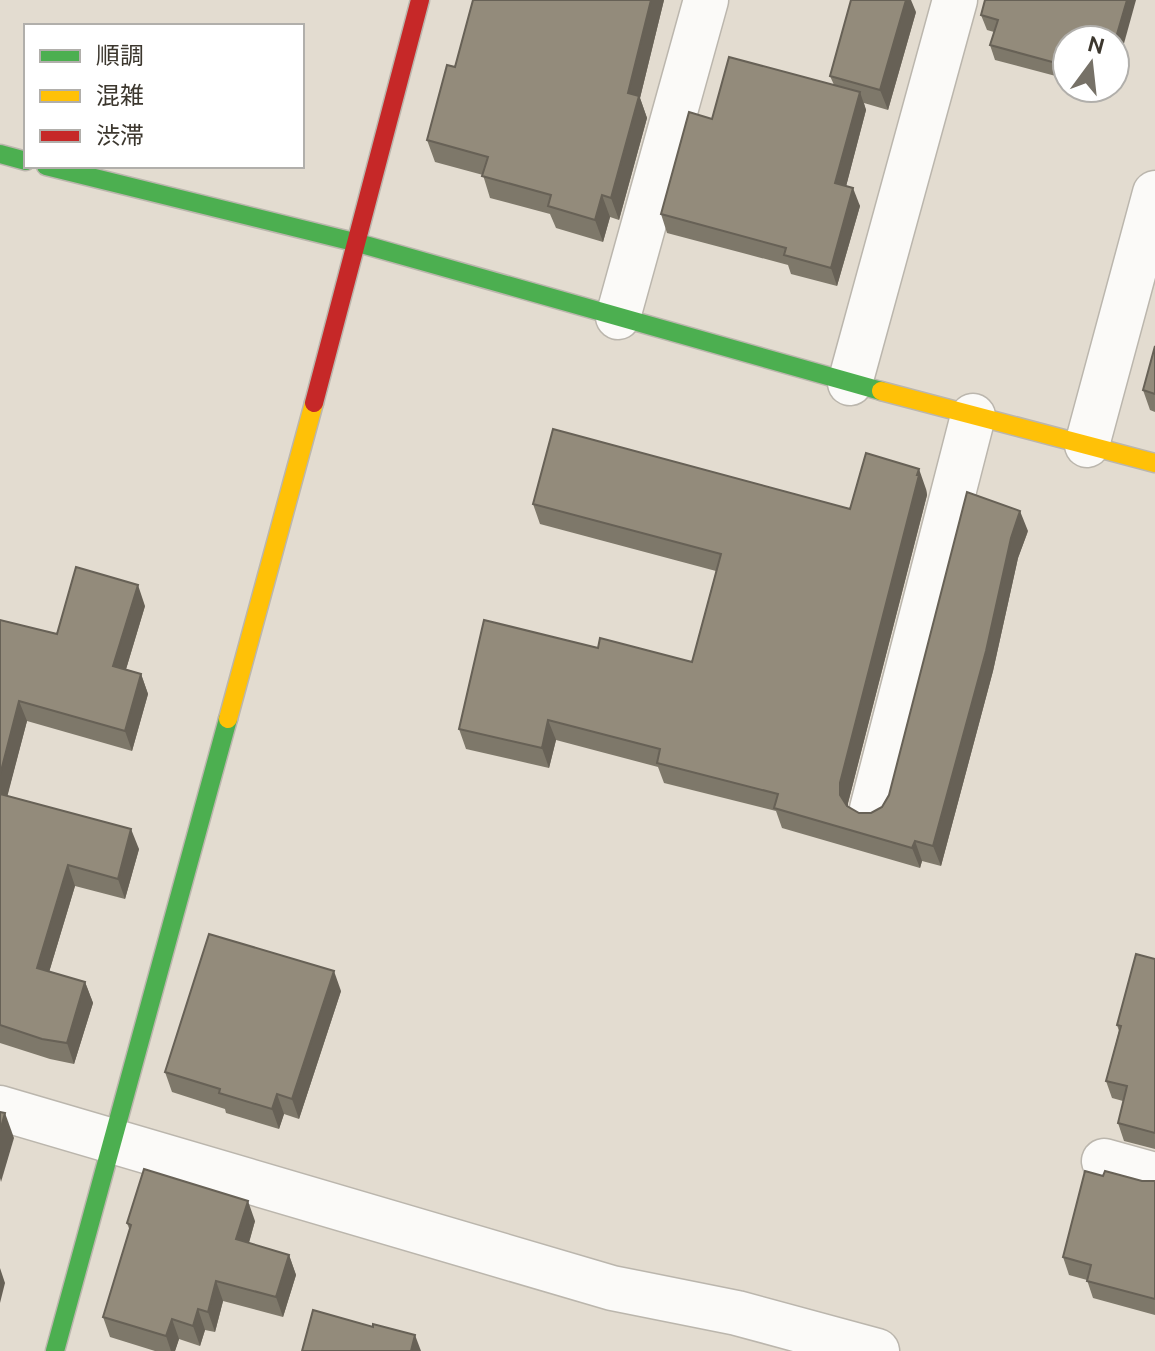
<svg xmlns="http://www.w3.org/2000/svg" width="1155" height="1351" viewBox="0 0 1155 1351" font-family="Ubuntu,'Noto Sans JP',sans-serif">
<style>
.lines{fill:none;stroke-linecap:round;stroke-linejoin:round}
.street-casing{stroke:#bbb6ad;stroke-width:47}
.fast-casing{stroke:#bbb6ad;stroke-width:21}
.slow-casing{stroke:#bbb6ad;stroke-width:21}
.jam-casing{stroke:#bbb6ad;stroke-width:21}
.street{stroke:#fbfaf8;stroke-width:44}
.fast{stroke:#4caf50;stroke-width:18}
.slow{stroke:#ffc107;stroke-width:18}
.jam{stroke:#c62828;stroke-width:18}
.wall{fill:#7e786a}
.shaded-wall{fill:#676156}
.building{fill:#938b7b;stroke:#676156;stroke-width:2}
</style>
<rect width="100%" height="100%" fill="#e3dcd0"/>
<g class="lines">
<g class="street-casing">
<g id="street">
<path d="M 618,317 L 706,0"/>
<path d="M 850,383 L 955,0"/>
<path d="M 1087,445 L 1155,193"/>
<path d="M 872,809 L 973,416"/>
<path d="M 0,1108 L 612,1288 L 737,1313 L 877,1351"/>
<path d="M 1104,1161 L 1155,1175"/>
</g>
</g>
<g class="fast-casing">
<g id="fast">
<path d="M 0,154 L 26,161"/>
<path d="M 46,166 L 358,243 L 881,391"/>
<path d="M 55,1351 L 228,719"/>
</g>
</g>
<g class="slow-casing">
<g id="slow">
<path d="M 881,391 L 1155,463"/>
<path d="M 228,719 L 314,403"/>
</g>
</g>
<g class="jam-casing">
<path id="jam" d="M 314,403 L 420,0"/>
</g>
<use href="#street" class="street"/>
<use href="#fast" class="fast"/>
<use href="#slow" class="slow"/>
<use href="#jam" class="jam"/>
</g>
<g class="wall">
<path d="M 473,0 L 664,0 L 640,98 L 647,118 L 619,220 L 610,217 L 603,242 L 556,228 L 550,214 L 490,198 L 483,175 L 435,162 L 427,140 L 455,67 Z"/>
<path d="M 916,12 L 888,110 L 864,103 L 866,110 L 846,186 L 860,206 L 837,286 L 791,274 L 788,265 L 667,233 L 661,214 L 712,119 L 834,85 L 830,76 Z"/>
<path d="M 981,15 L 1067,40 L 1067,79 L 995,60 L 990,45 L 994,32 L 987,30 Z"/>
<path d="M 1155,346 L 1155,412 L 1150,410 L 1143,390 Z"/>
<path d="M 926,489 L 927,495 L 848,803 L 848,807 L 859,813 L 871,813 L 882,807 L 1028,531 L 1018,558 L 993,671 L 941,866 L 922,861 L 920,868 L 782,828 L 776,811 L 664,783 L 658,767 L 556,740 L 549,768 L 466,749 L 459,729 L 598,648 L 692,662 L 716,571 L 540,524 L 533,504 L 850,509 Z"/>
<path d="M 145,606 L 126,669 L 141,674 L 148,694 L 132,751 L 27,721 L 7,796 L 139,849 L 125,899 L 75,886 L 49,972 L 85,982 L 93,1003 L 74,1064 L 50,1059 L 0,1043 L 0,620 L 57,634 Z"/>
<path d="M 1155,959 L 1155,1149 L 1124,1141 L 1118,1123 L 1123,1101 L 1112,1098 L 1106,1081 L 1119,1031 L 1117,1025 Z"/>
<path d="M 341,991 L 299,1119 L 284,1114 L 279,1129 L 226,1113 L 225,1109 L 172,1092 L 165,1072 Z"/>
<path d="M 1103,1176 L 1142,1181 L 1155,1181 L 1155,1315 L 1093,1298 L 1087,1280 L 1069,1275 L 1063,1257 Z"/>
<path d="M 255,1221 L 249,1243 L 289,1255 L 296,1275 L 283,1317 L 223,1301 L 215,1332 L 205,1330 L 200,1346 L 179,1339 L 175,1351 L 155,1351 L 110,1337 L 103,1317 L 130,1231 L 127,1223 Z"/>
</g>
<g class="shaded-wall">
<path d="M 651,0 L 664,0 L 640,98 L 647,118 L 619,220 L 611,198 L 628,93 Z"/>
<path d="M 906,0 L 911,0 L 916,12 L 888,110 L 880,90 Z"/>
<path d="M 1127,0 L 1136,0 L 1115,76 L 1115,41 Z"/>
<path d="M 860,92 L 866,110 L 842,202 L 835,183 Z"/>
<path d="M 853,188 L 860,206 L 837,286 L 831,268 Z"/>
<path d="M 602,195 L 610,217 L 603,242 L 595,220 Z"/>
<path d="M 919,469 L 926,489 L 927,495 L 848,803 L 848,815 L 840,795 L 840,783 Z"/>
<path d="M 1020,511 L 1028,531 L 1018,558 L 993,671 L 941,866 L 933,846 L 1011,538 Z"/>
<path d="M 138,585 L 145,606 L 121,686 L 113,666 Z"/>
<path d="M 141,674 L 148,694 L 132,751 L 125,731 Z"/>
<path d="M 19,701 L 27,721 L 3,813 L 0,805 L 0,775 Z"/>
<path d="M 548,720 L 556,740 L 549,768 L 542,748 Z"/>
<path d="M 131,829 L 139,849 L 125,899 L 118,879 Z"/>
<path d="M 915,841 L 922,861 L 920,868 L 912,848 Z"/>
<path d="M 68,865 L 75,886 L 44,989 L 37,968 Z"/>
<path d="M 334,971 L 341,991 L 299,1119 L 292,1099 Z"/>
<path d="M 85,982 L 93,1003 L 74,1064 L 67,1043 Z"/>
<path d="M 277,1094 L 284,1114 L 279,1129 L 272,1109 Z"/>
<path d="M 5,1113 L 14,1138 L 1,1182 L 0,1178 L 0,1131 Z"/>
<path d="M 248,1201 L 255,1221 L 244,1259 L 236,1239 Z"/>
<path d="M 289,1255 L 296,1275 L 283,1317 L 276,1297 Z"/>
<path d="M 0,1268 L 5,1283 L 0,1303 Z"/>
<path d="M 216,1281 L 223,1301 L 215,1332 L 208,1312 Z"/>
<path d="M 198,1309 L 205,1330 L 200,1346 L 193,1326 Z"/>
<path d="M 172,1319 L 179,1339 L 175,1351 L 171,1351 L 166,1336 Z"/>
<path d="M 415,1335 L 421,1351 L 411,1351 Z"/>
</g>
<g class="building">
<path d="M 473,0 L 651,0 L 628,93 L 639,96 L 611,198 L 602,195 L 595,220 L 548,206 L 551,195 L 482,176 L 488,157 L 427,140 L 447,65 L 455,67 Z"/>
<path d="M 851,0 L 906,0 L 880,90 L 830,76 Z"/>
<path d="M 985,0 L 1127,0 L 1115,41 L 1115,40 L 1067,40 L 1067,66 L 990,45 L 998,20 L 981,15 Z"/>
<path d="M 729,57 L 860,92 L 835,183 L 853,188 L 831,268 L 784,255 L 786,248 L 661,214 L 689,112 L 712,119 Z"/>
<path d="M 1155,346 L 1155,394 L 1143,390 Z"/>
<path d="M 553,429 L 850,509 L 866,453 L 919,469 L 917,475 L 919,475 L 840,783 L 840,795 L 847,806 L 859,813 L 871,813 L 882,807 L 889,795 L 967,492 L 1020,511 L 1011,538 L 986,651 L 933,846 L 915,841 L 912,848 L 774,808 L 778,794 L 657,763 L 660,749 L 548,720 L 542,748 L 459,729 L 484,620 L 598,648 L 600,638 L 692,662 L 721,554 L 533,504 Z"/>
<path d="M 76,567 L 138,585 L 113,666 L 141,674 L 125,731 L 19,701 L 0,775 L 0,620 L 57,634 Z"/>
<path d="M 0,794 L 131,829 L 118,879 L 68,865 L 37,968 L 85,982 L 67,1043 L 42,1039 L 0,1025 Z"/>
<path d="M 209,934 L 334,971 L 292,1099 L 277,1094 L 272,1109 L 219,1093 L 220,1089 L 165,1072 Z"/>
<path d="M 1136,954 L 1155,959 L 1155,1133 L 1118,1123 L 1127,1086 L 1106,1081 L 1121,1026 L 1117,1025 Z"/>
<path d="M 0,1112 L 5,1113 L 0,1131 Z"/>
<path d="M 144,1169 L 248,1201 L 236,1239 L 289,1255 L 276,1297 L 216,1281 L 208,1312 L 198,1309 L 193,1326 L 172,1319 L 166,1336 L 103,1317 L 131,1225 L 127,1223 Z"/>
<path d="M 1085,1171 L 1103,1176 L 1105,1171 L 1142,1181 L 1155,1181 L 1155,1299 L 1087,1281 L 1091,1265 L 1063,1257 Z"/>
<path d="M 313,1310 L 373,1327 L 373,1324 L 415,1335 L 411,1351 L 302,1351 Z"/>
</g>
<rect x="24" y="24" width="280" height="144" fill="#ffffff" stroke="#b1afab" stroke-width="2"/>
<rect x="40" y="50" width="40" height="12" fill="#4caf50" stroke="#b1afab" stroke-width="2"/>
<text x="96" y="64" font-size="24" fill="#3c372e">順調</text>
<rect x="40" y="90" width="40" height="12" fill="#ffc107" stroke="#b1afab" stroke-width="2"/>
<text x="96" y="104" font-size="24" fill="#3c372e">混雑</text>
<rect x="40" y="130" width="40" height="12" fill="#c62828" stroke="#b1afab" stroke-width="2"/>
<text x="96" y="144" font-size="24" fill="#3c372e">渋滞</text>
<g transform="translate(1091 64) rotate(15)"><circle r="38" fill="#ffffff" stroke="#b1afab" stroke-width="2"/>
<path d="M0-6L14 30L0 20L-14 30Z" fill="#767167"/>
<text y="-12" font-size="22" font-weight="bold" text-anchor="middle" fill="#3c372e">N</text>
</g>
</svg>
